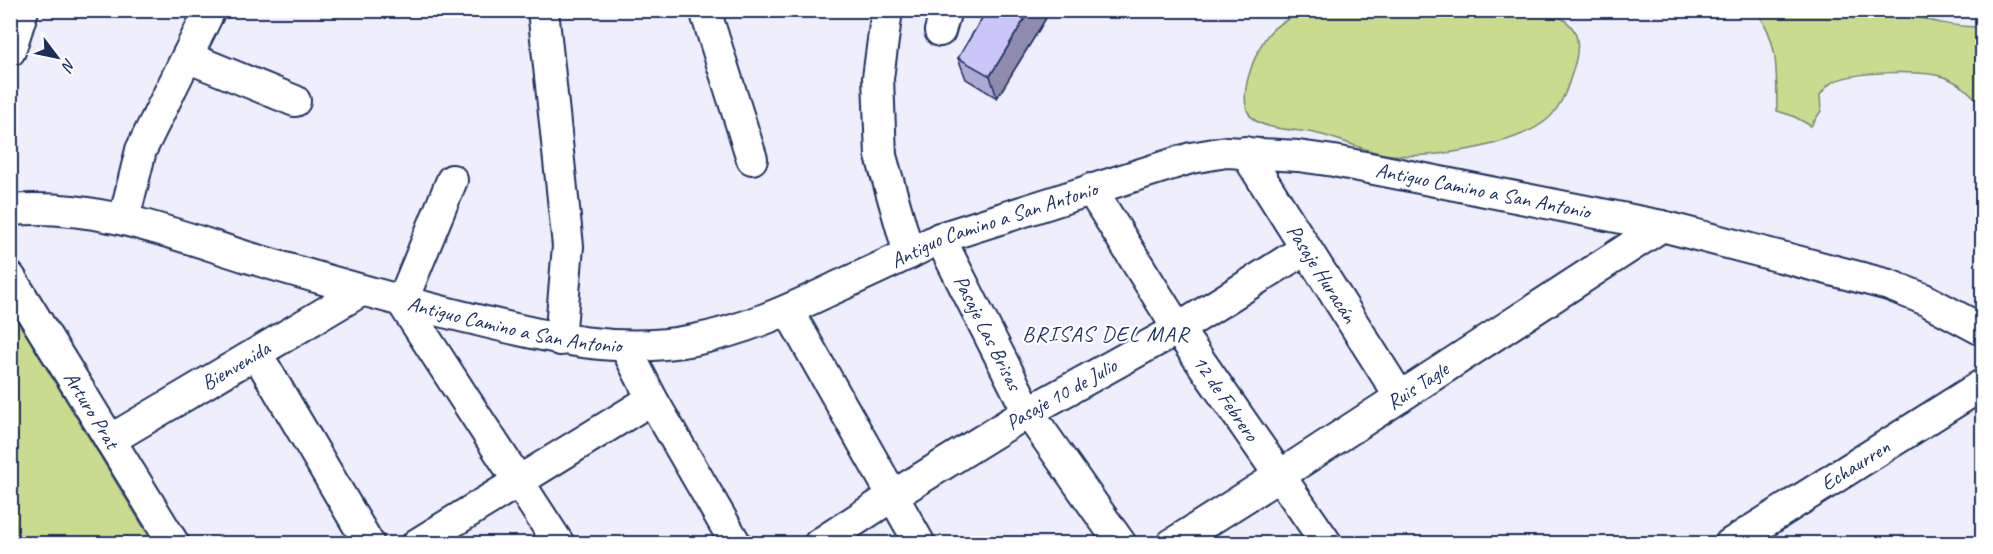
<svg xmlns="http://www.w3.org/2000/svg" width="1993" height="554" viewBox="0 0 1993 554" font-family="Caveat,sans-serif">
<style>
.green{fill:#c8db8f;stroke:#728576;stroke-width:1.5}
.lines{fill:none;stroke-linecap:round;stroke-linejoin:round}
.minor-casing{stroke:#1b2f5e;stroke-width:34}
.minor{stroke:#fff;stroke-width:30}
.wall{fill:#afaad5;stroke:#1b2f5e;stroke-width:1.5}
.shaded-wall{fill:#8e8bae;stroke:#1b2f5e;stroke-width:1.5}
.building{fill:#cbc6f8;stroke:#1b2f5e;stroke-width:1.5}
.labels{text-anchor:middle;stroke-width:4.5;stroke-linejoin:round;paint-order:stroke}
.street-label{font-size:21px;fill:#1b2f5e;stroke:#fff}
.neighbourhood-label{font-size:22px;letter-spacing:1.5px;fill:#1b2f5e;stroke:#fff}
</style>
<rect width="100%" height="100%" fill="#efeefd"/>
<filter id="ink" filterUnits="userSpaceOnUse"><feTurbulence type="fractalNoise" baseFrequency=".0167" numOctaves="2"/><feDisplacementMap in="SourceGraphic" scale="12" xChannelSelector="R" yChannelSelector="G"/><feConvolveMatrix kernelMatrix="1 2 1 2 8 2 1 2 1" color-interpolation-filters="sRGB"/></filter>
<g filter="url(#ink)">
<g class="green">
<path d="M 1306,11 L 1546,11 C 1578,22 1583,39 1573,70 C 1568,87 1562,105 1549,118 C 1518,147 1419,162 1379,153 C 1359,148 1339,139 1318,134 C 1301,129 1272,131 1256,121 C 1231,106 1256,47 1271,31 C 1277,24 1298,14 1306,11 Z"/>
<path d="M 1756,11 L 1904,11 C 1927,22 1957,27 1982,27 L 1982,105 C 1972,95 1963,85 1949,79 C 1928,69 1854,71 1833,82 C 1828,84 1824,90 1820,95 L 1821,111 L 1811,126 L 1793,116 L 1777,111 C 1776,73 1780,42 1756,11 Z"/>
<path d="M 10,310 L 11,310 L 153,543 L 11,543 Z"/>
</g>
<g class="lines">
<g class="minor-casing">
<g id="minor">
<path d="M 543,10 L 568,246 L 560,340"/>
<path d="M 705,10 L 752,159"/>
<path d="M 887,10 L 878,78 L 881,156 L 909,254"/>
<path d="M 940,31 L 946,10"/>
<path d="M 10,51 L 23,10"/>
<path d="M 187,57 L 295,101"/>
<path id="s1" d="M 1245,152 L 1400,397"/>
<path d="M 452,180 L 402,302 L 559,544"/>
<path id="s2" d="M 1091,189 L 1178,329 L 1327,544"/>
<path id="s3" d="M 10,210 C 95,203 168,232 247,257 C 322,279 397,301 473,319 C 547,337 616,355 694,340 C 744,330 789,310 835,288 C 870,272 906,256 940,238 L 1191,158 L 1226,152 L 1298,156 L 1334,161 L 1662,226 L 1889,285 L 1924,299 L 1982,330"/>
<path d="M 124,219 L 141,150 L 210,10"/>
<path id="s4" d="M 940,238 L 1028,412 L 1121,544"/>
<path id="s5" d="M 10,277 L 174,544"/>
<path d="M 788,310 L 920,544"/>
<path d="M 625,346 L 652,399 L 736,544"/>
<path d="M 257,354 L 369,544"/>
<path id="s6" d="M 110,440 L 361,291"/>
<path d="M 417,544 L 652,399"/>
<path id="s7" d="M 819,544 L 894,495 L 1028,412 L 1178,329 L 1305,249"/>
<path id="s8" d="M 1172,544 L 1279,476 L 1662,226"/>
<path id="s9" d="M 1730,544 L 1982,385"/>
</g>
</g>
<use href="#minor" class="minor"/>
</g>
<g class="wall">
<path d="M 987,10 L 1051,10 L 997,98 L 966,79 L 958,58 Z"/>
<path d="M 1291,10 L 1305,10 L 1300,17 Z"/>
</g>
<g class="shaded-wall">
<path d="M 1030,10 L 1051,10 L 997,98 L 990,76 Z"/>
<path d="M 1297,10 L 1305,10 L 1300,17 Z"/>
</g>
<path class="building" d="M 987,10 L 1030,10 L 990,76 L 958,58 Z"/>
</g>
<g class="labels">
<g class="street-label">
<text dy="7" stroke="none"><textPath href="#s3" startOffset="1528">Antiguo Camino a San Antonio</textPath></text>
<text dy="7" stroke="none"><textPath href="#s3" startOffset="1024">Antiguo Camino a San Antonio</textPath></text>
<text dy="7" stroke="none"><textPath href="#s1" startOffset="144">Pasaje Huracán</textPath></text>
<text dy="7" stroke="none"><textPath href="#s3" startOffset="520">Antiguo Camino a San Antonio</textPath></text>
<text dy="7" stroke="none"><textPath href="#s4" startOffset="106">Pasaje Las Brisas</textPath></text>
<text dy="7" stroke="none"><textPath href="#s6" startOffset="146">Bienvenida</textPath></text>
<text dy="7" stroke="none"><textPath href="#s8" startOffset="292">Ruis Tagle</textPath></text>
<text dy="7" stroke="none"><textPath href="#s7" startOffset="285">Pasaje 10 de Julio</textPath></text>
<text dy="7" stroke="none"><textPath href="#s2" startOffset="249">12 de Febrero</textPath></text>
<text dy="7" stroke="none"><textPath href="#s5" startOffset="156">Arturo Prat</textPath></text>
<text dy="7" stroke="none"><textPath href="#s9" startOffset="148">Echaurren</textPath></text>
</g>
<g class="neighbourhood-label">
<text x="1106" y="341">BRISAS DEL MAR</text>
</g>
</g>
<rect width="1993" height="554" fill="none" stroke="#fff" stroke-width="36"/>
<rect x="18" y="18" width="1957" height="518" fill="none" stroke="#1b2f5e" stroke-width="2" filter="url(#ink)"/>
<g transform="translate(57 57) rotate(122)" stroke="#ffffff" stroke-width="4.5" paint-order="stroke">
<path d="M0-4.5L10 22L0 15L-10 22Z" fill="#1b2f5e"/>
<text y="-9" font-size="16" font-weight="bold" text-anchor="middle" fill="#1b2f5e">N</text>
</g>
</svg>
